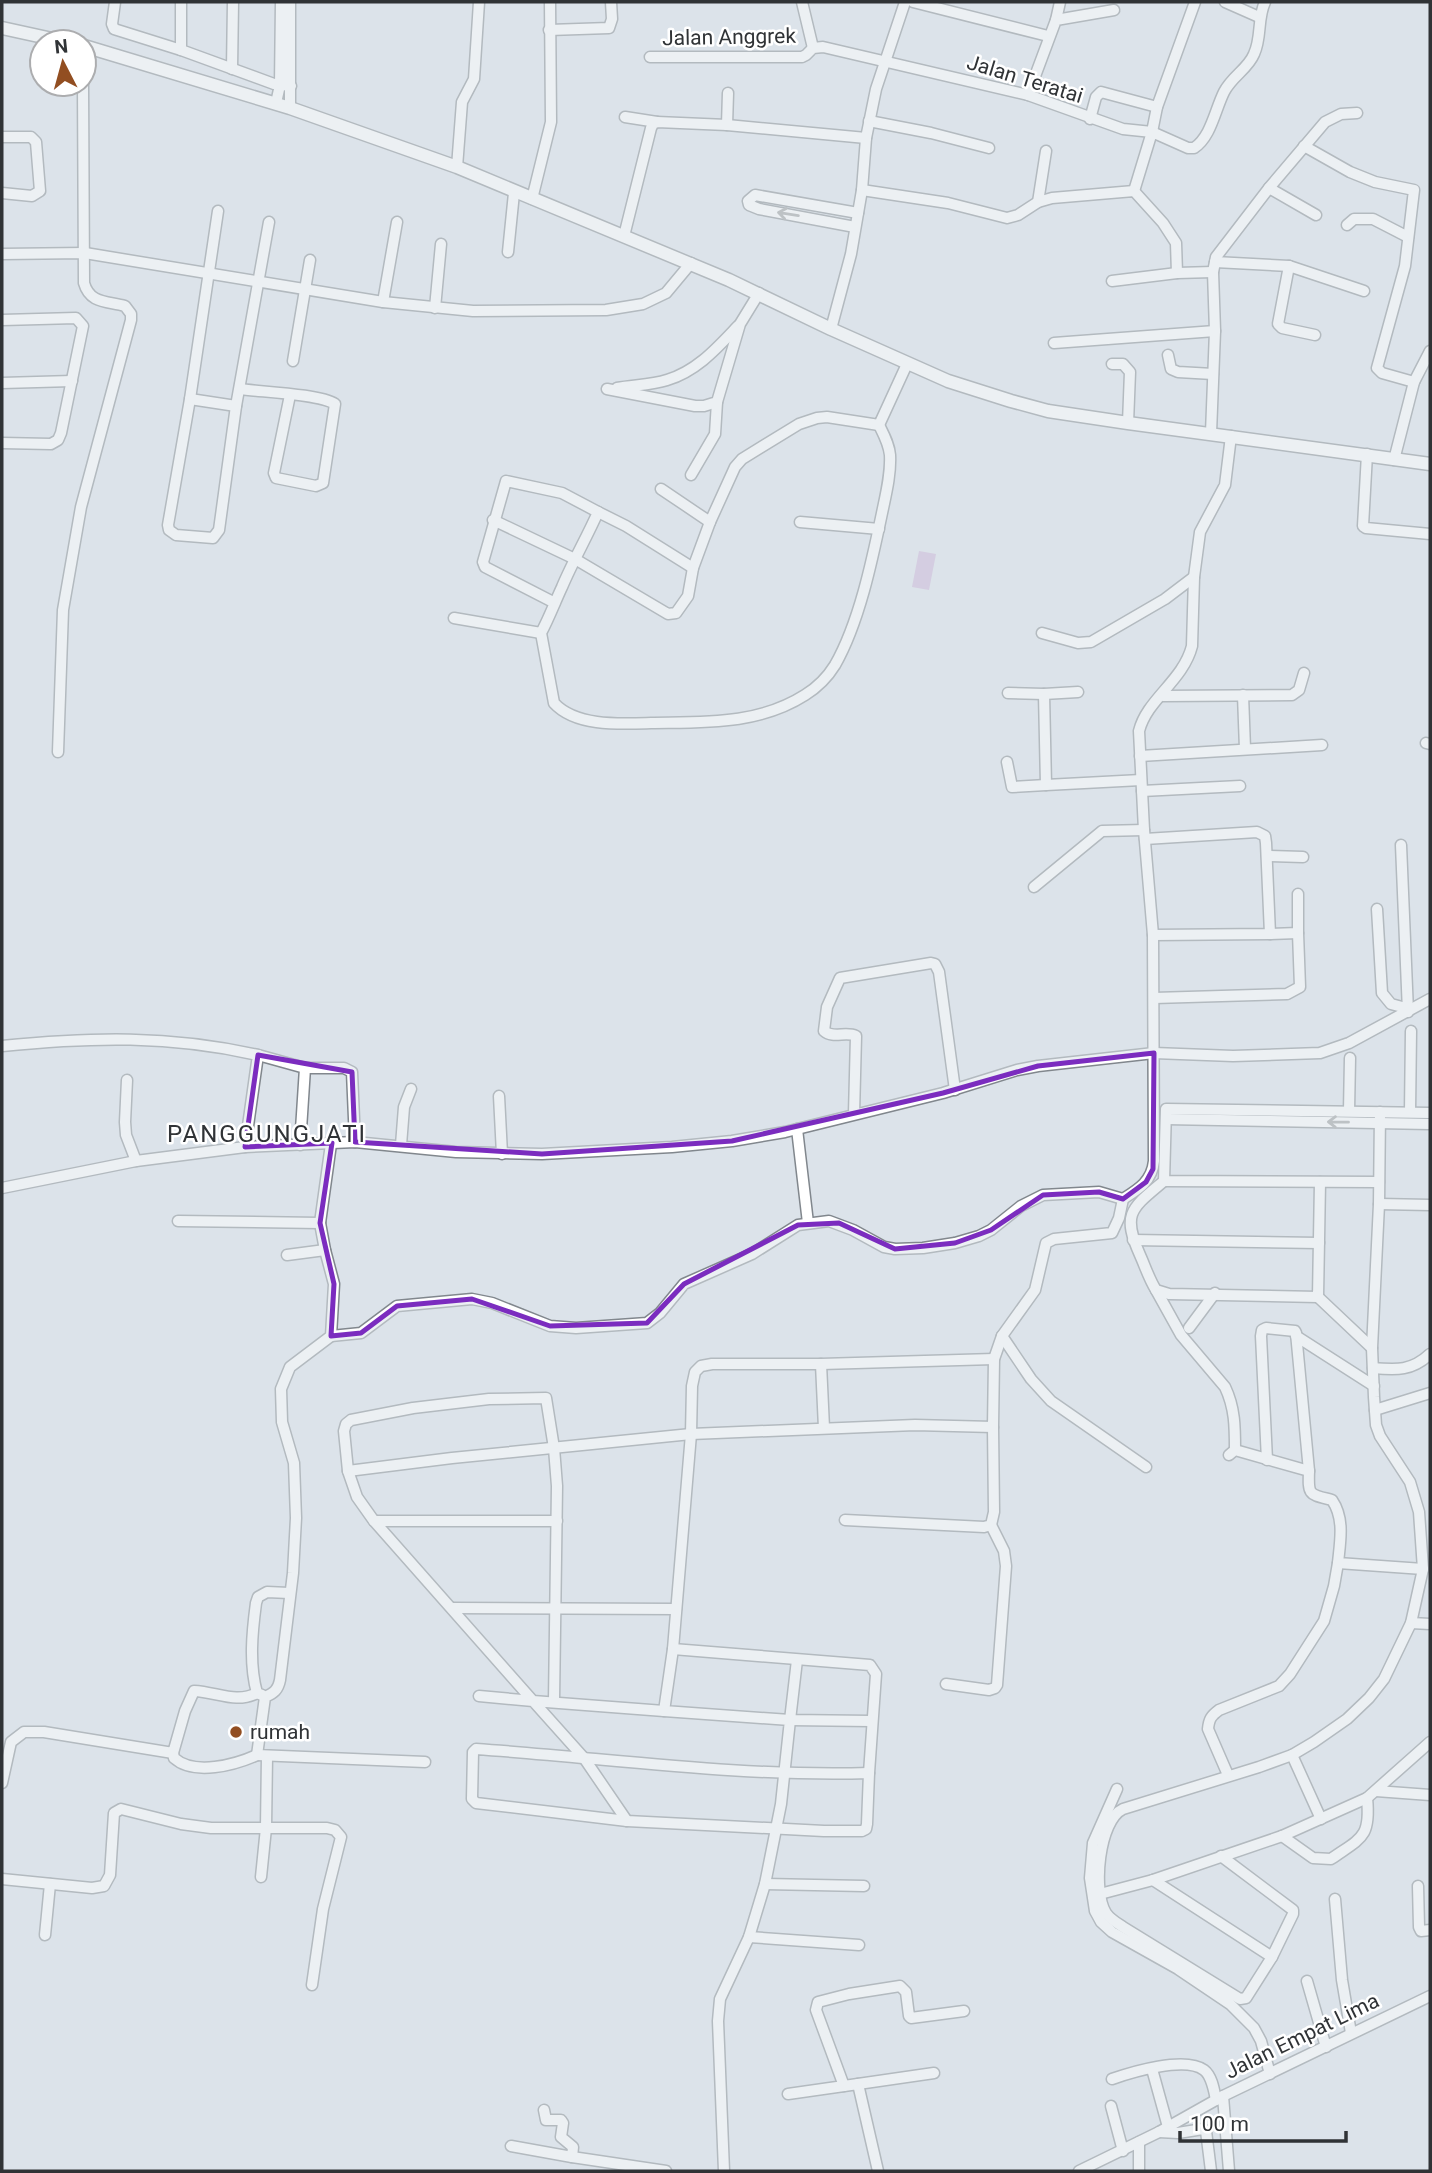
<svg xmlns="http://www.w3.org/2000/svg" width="1432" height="2173" viewBox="0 0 1432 2173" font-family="Roboto,sans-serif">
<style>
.grass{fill:#cab1d7}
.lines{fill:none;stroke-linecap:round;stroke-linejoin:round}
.minor-casing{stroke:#81878d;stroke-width:13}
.tertiary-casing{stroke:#81878d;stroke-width:15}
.minor{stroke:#fff;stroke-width:10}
.tertiary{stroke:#fff;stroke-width:12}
.oneway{stroke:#98999a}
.marked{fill:none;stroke:#7b2cbf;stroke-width:5;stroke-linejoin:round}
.poi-dot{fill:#924e21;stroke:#fff;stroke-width:2.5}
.labels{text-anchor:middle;stroke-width:5;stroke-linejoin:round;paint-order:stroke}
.street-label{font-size:21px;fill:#303336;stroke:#fff}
.poi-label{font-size:21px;fill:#303336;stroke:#fff;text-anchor:start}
.quarter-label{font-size:24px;letter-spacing:2px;fill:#303336;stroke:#fff}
</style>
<rect width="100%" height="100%" fill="#dce3ea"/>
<path class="grass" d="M 919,551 L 936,554 L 929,590 L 912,587 Z"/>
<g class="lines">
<g class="minor-casing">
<g id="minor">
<path d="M 115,2 L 112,24 L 114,29 L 181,50"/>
<path d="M 181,2 L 181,50 L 274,84 L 291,86"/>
<path d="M 802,2 L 813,48"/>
<path d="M 913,2 L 1048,36"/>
<path d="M 1225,2 L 1259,17"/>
<path d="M 1056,20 L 1060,2"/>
<path d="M 549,30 L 609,28 L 612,19 L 611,2"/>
<path d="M 650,57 L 802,57 L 806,55 L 813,48 L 823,47 L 1028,95 L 1123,129 L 1152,132 L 1157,107 L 1195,2"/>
<path d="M 232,69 L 233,2"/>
<path d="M 1028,95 L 1056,20 L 1114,10"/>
<path d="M 276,103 L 280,85 L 281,2"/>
<path d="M 290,108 L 290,2"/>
<path d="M 625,117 L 657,122"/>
<path d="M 1090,119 L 1096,97 L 1101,92 L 1157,107"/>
<path d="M 869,121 L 931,133 L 989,148"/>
<path d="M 727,125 L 728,93"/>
<path d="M 2,137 L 31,137 L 36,142 L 40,191 L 32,196 L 2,193"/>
<path d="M 1304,146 L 1350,172 L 1375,182 L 1414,190 L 1405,266 L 1377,368 L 1382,373 L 1414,382"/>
<path d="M 457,167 L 462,102 L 474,79 L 479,2"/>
<path d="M 1269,188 L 1316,215"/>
<path d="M 862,190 L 948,203 L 1007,218 L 1018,215 L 1038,202 L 1052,198 L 1134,191 L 1163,223 L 1176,243 L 1177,273"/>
<path d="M 1134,191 L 1152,132 L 1188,148 L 1194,148 C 1211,137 1215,110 1224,92 C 1232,76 1248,69 1254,54 C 1262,37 1257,19 1265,2"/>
<path d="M 532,199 L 551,122 L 550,2"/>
<path d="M 1038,202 L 1046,151"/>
<path d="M 218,211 L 190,399 L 168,525 L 169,530 L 176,535 L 213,538 L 219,530 L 236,406 L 269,222"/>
<path d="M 1347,225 L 1354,219 L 1373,219 L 1408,237"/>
<path d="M 855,227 L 759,209 L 749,205 L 748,201 L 755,195 L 858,213"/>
<path d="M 624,236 L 651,128 L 653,124 L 657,122 L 727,125 L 866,138"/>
<path d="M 508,252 L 514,193"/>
<path d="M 2,254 L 85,253 L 383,302 L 473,311 L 606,310 L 643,304 L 666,293 L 691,263"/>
<path d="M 1215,262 L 1289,266 L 1364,291"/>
<path d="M 1289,266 L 1278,324 L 1282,328 L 1315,335"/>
<path d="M 1112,281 L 1177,273 L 1213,272"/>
<path d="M 383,302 L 397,222"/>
<path d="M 435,308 L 441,244"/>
<path d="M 2,320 L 76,318 L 83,326 L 61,433 L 58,440 L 51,444 L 2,443"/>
<path d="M 831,329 L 851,254 L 862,190 L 866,138 L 876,89 L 905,2"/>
<path d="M 1054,343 L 1215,331"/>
<path d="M 1168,355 L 1171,369 L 1178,372 L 1213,374"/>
<path d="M 293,361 L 310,260"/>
<path d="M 1112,364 L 1123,364 L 1130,372 L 1128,423"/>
<path d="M 2,383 L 72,381"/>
<path d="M 617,388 C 633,385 652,385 667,380 C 697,371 717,348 738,326"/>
<path d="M 240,389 C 261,392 320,394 335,404 L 323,483 L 316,486 L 276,478 L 274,473 L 290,395"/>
<path d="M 607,389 L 695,406 L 704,406 L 717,402 L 740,324 L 759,293"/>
<path d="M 190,399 L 236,406"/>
<path d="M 1211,433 L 1215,331 L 1213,272 L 1216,257 L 1269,188 L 1325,122 L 1341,114 L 1357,113"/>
<path d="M 1367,454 L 1363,526 L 1366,528 L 1430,534"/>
<path d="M 1394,460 L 1414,382 L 1430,351"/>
<path d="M 691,475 L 715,434 L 717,402"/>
<path d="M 661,489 L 710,522"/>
<path d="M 598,512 L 626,526 L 693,568"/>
<path d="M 493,520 L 575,559 L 668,614 L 676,613 L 688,596 L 693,568 L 710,522 L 735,467 L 742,459 L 799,424 L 817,418 L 827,417 L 879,425 L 907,364"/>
<path d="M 800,522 L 879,529"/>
<path d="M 555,603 L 485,567 L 483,562 L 506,481 L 562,493 L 598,512 C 587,537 573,561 562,587 C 555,602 549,618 541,633 L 554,703 C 576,727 621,724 651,723 C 704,722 758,725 805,695 C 818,687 827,678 835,665 C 859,623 872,561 882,513 C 886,494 891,474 890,455 C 889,444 884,435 879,425"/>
<path d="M 454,618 L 541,633"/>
<path d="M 1042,633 L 1078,643 L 1091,642 L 1165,599 L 1194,577"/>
<path d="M 1078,692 L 1044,694 L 1046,785 L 1141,780"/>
<path d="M 1008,693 L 1044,694"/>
<path d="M 1243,695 L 1245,749"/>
<path d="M 1163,696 L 1292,695 L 1299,690 L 1304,673"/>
<path d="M 1426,743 L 1430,744"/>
<path d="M 58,752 L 63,610 L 81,507 L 131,320 L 131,314 L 125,306 C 107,301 90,304 84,283 L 83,84"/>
<path d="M 1140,756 L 1322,745"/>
<path d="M 1007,762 L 1012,787 L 1046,785"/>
<path d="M 1142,791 L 1240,786"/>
<path d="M 1145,839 L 1257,832 L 1265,836 L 1266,843 L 1270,934 L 1153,935"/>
<path d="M 1401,845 L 1408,1012"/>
<path d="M 1267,856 L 1303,857"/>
<path d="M 1034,887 L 1102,831 L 1144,830"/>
<path d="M 1377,909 L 1382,993 L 1391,1004 L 1406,1008"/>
<path d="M 1270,934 L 1298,933 L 1298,894"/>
<path d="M 1154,998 L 1287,994 L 1300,987 L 1298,933"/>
<path d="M 2,1046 C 92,1037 169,1035 258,1055 L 245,1147"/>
<path d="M 258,1055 L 305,1068 L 300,1145"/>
<path d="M 305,1068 L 344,1068 L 352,1072 L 355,1142"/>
<path d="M 127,1080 L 125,1122 L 126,1135 L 136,1161"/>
<path d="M 499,1096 L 502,1154"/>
<path d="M 1349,1111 L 1350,1058"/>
<path d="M 1410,1112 L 1411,1031"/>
<path d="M 854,1114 L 856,1036 C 846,1031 833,1039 824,1031 L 827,1007 L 840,978 L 931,963 L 935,964 L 939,972 L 955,1090"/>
<path d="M 1166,1119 L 1430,1124"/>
<path d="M 797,1129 L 808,1223"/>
<path d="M 331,1144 L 320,1223 L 325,1250 L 334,1284 L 331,1336 L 290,1367 L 281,1389 L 282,1422 L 294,1463 L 296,1518 L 293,1573 L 280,1680 C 278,1690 274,1693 265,1697 L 257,1755 L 425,1762"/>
<path d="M 401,1145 L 404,1107 L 411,1089"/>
<path d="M 1164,1181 C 1132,1208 1121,1213 1140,1255 C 1145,1266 1149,1279 1156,1290 L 1169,1294 L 1318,1297 L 1320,1182"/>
<path d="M 1379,1182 L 1164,1181 L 1166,1109 L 1430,1113"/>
<path d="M 2,1188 L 136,1161 L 245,1147 L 355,1142 L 456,1152 L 542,1154 L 672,1147 L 732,1141 L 785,1132 L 943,1093 L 1017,1070 L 1038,1066 L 1154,1053 L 1233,1056 L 1320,1053 L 1349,1043 L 1430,999"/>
<path d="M 1379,1204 L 1430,1205"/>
<path d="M 178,1221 L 320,1223"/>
<path d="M 1133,1240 L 1319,1243"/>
<path d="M 287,1255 L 325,1250"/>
<path d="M 1156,1290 L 1181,1335 L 1225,1387 C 1235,1408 1235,1427 1235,1450"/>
<path d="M 1318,1297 L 1372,1348"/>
<path d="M 1189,1328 L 1215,1293"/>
<path d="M 331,1336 L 361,1333 L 397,1306 L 472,1299 L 492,1303 L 550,1326 L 576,1328 L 647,1323 L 660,1313 L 684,1284 L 752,1254 L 798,1225 L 829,1221 L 853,1230 L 884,1247 L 895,1249 L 923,1248 L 955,1243 L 979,1236 L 991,1230 L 1021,1206 L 1043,1195 L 1099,1192 L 1123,1199 C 1139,1189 1152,1181 1154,1161 L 1153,935 L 1144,830 L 1139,731 C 1147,699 1183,681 1192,646 L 1194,577 L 1200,532 L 1225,485 L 1231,436"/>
<path d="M 1002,1336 L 1031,1379 L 1051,1401 L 1146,1467"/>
<path d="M 1296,1336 L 1374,1386"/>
<path d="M 821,1364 L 824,1428"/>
<path d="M 1373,1368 C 1397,1370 1412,1371 1430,1354"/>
<path d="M 1375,1410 L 1430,1393"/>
<path d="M 1229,1455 L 1235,1450 L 1309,1471 C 1308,1496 1309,1494 1332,1500 C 1345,1519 1340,1542 1338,1563 L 1423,1569"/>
<path d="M 1267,1460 L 1261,1336 L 1262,1330 L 1266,1328 L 1295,1331 L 1296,1333 L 1309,1471"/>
<path d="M 348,1471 L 344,1431 L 346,1424 L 351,1420 L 413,1408 L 489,1399 L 546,1398 L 554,1448 L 557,1486 L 554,1701"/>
<path d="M 845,1520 L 984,1527 L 991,1525 L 994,1512 L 993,1427"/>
<path d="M 374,1521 L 557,1521"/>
<path d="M 453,1608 L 676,1609"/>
<path d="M 1411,1623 L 1430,1624"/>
<path d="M 673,1649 L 870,1665 L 876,1674 L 869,1773"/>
<path d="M 797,1660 L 790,1720 L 871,1721"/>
<path d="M 946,1684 L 989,1690 L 995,1688 L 997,1685 L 1006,1566 L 1004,1551 L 991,1525"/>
<path d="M 262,1695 L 257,1693 C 249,1664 252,1633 256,1603 L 258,1597 L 267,1592 L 289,1593"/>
<path d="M 479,1696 L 533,1701 L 584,1758 L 627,1821"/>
<path d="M 664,1711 L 533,1701 L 374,1521 L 357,1497 L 348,1471 L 452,1458 L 691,1434 L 915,1425 L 993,1427 L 994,1359 L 1002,1336 L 1035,1290 L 1046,1243 L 1054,1239 L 1112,1233 L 1119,1218 L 1123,1199"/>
<path d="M 476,1749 C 607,1758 738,1777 869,1773 L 867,1824 L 866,1829 L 862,1831 L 824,1831 L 627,1821 L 476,1803 L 472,1799 L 473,1752 Z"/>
<path d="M 173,1753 L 174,1758 C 194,1776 235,1765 257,1755"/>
<path d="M 1292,1755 L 1321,1819"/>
<path d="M 1228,1775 L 1208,1729 C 1209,1719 1211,1716 1219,1710 L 1279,1686 L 1290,1674 L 1324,1621 L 1334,1586 L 1338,1563"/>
<path d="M 2,1783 L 11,1742 L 24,1732 L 44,1732 L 173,1753 L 185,1711 L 194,1691 C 217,1692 236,1704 257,1693"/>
<path d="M 1117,1789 L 1093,1843 L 1090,1878 L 1095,1911 L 1101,1922 L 1112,1932 L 1178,1969 L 1230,2004 L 1254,2028 L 1261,2041 L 1270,2074"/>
<path d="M 1376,1791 L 1430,1795"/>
<path d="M 1282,1836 L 1313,1858 L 1331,1859 C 1361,1838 1371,1838 1367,1798"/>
<path d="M 1221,1856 L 1293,1910 L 1293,1914 L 1272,1957"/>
<path d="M 261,1877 L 266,1828 L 267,1756"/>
<path d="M 2,1879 L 92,1888 L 104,1886 L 110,1875 L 114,1813 L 121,1809 L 181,1824 L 211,1828 L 327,1828 L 335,1830 L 341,1837 L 323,1909 L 312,1985"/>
<path d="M 1153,1880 L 1272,1957 L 1246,1998 L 1240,1999 L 1123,1927 C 1117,1923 1110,1919 1106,1913 C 1092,1891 1099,1820 1123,1809 L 1259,1767 L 1292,1755 L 1314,1742 L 1347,1719 L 1369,1698 L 1384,1679 L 1411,1623 L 1423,1569 L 1419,1512 L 1410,1482 L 1380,1436 L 1376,1425 L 1374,1397 L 1372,1348 L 1379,1204 L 1380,1112"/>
<path d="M 765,1884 L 864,1886"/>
<path d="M 1418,1886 L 1419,1927 L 1421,1931 L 1430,1930"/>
<path d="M 1100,1894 L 1153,1880 L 1282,1836 L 1367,1798 L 1430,1742"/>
<path d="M 1335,1899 L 1342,1980 L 1351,2033"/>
<path d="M 45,1935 L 50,1884"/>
<path d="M 749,1937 L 859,1945"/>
<path d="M 1307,1981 L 1326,2047"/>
<path d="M 1152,2069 L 1168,2127"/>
<path d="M 1112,2079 C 1132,2072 1185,2056 1204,2070 C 1212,2076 1214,2090 1216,2100"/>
<path d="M 858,2084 L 934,2073"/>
<path d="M 844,2086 L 816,2010 L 818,2002 L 849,1994 L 900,1986 L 906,1992 L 909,2016 L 911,2018 L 964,2011"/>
<path d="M 788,2094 L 858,2084 L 878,2171"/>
<path d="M 1223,2096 L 1229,2171"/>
<path d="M 1111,2106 L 1123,2151"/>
<path d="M 544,2110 L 546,2120 L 561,2120 L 563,2123 L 561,2137 L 573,2147 L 572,2157 L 666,2171"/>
<path d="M 1159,2132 L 1178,2133 L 1203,2129 L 1206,2131 L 1211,2171"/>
<path d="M 1139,2142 L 1139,2171"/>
<path d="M 511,2146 L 572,2157"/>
<path d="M 724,2171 L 718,2021 L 720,1999 L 749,1937 L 765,1884 L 781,1804 L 790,1720 L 664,1711 L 673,1649 L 691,1434 L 692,1386 L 695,1372 L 701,1366 L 712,1364 L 821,1364 L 994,1359"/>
<path d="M 1079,2171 L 1159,2132 L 1223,2096 L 1430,1996"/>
</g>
</g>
<g class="tertiary-casing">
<g id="tertiary">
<path d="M 2,28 L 66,42"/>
<path d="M 84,46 L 290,108 L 457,167 L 729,280 L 831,329 L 948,381 L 1011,401 L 1048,411 L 1128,423 L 1430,464"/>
</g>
</g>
<use href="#minor" class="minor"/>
<use href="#tertiary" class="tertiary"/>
</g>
<defs><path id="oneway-shaft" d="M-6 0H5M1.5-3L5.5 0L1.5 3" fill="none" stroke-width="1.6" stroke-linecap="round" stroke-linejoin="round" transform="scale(1.75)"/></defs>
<g class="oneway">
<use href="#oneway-shaft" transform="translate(788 214) rotate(-171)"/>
<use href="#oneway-shaft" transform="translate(1338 1122) rotate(-179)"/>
</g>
<path d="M0 0H1432V2173H0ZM 1154,1053 L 1153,1169 L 1146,1182 L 1123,1199 L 1099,1192 L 1043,1195 L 991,1230 L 955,1243 L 895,1249 L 839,1223 L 798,1225 L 684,1284 L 647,1323 L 550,1326 L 472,1299 L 397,1306 L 361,1333 L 331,1336 L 334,1284 L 320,1223 L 332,1143 L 245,1147 L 258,1055 L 352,1072 L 355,1142 L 542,1154 L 732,1141 L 943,1093 L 1038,1066 Z" fill="#dce3ea" fill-opacity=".55" fill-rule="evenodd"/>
<path class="marked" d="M 1154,1053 L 1153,1169 L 1146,1182 L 1123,1199 L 1099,1192 L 1043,1195 L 991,1230 L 955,1243 L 895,1249 L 839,1223 L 798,1225 L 684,1284 L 647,1323 L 550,1326 L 472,1299 L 397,1306 L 361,1333 L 331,1336 L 334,1284 L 320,1223 L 332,1143 L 245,1147 L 258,1055 L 352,1072 L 355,1142 L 542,1154 L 732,1141 L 943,1093 L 1038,1066 Z"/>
<circle class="poi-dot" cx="236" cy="1732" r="7"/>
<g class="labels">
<g class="street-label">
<text transform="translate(729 37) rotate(-1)" y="7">Jalan Anggrek</text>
<text transform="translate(1025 79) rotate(17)" y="7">Jalan Teratai</text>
<text transform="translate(1302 2036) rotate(-26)" y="7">Jalan Empat Lima</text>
</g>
<g class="poi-label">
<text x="250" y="1739">rumah</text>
</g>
<g class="quarter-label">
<text x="267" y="1142">PANGGUNGJATI</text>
</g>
</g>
<rect width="1432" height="2173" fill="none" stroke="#303336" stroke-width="7"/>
<g transform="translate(63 63) rotate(354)"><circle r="33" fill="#ffffff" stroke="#acadaf" stroke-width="2"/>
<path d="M0-5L12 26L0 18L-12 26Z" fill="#924e21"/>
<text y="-10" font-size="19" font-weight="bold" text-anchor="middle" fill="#303336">N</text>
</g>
<path d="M1180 2131v10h166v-10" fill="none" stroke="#303336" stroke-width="3.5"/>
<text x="1190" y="2131" font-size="21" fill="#303336" stroke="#ffffff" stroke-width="5" paint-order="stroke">100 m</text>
</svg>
